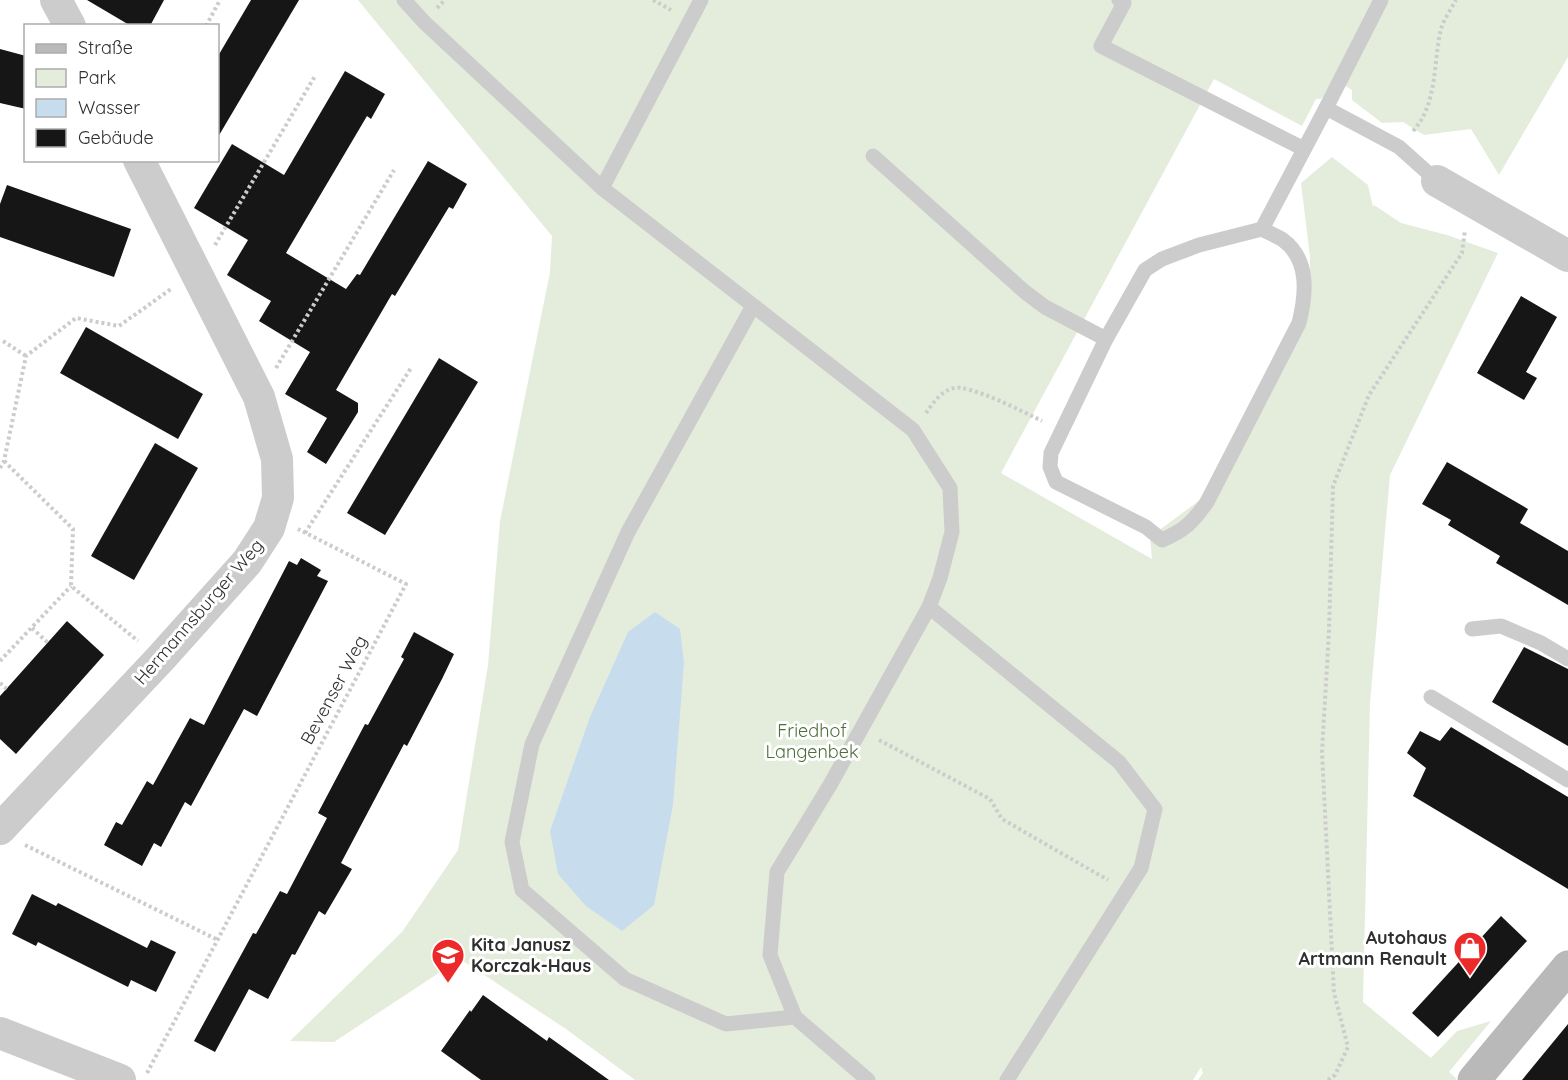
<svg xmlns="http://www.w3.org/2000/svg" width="1568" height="1080" viewBox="0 0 1568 1080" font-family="Quicksand,sans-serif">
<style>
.green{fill:#e4eddc}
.water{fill:#c7dced}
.building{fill:#161616}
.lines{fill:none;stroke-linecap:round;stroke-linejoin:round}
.path{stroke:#ccc;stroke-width:4;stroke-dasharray:3 3;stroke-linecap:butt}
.lane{stroke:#ccc;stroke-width:15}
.street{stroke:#ccc;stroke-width:32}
.secondary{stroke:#b9b9b9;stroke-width:33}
.labels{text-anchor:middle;stroke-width:6;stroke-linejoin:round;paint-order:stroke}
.street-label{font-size:18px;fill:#2f2f2f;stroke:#fff}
.park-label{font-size:18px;fill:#4e6d3a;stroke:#fff}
.poi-label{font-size:18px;font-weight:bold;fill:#2f2f2f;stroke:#fff;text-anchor:end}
</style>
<rect width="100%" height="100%" fill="#fff"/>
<path class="green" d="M 358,0 L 1568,0 L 1568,57 L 1499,175 L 1471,129 L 1424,135 L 1403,122 L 1382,123 L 1352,100 L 1352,90 L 1339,82 L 1321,99 L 1316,99 L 1302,126 L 1214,79 L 1001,473 L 1152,559 L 1150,537 L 1204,497 L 1267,402 L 1309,310 L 1310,257 L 1301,183 L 1332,157 L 1368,185 L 1373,207 L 1374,205 L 1401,223 L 1447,235 L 1498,253 L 1390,475 L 1370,703 L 1363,1002 L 1431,1058 L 1457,1031 L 1491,1021 L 1449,1072 L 1457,1079 L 1455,1080 L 1198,1080 L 1203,1073 L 1201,1067 L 1193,1080 L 635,1080 L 566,1029 L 460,959 L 334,1042 L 290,1041 L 402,932 L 458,850 L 488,665 L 500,521 L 550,272 L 552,236 Z"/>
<path class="water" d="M 655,612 L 680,629 L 684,662 L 673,805 L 654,905 L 622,931 L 586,906 L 558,874 L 550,831 L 590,717 L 628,632 Z"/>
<g class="building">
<path d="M 87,0 L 164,0 L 150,26 L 131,26 Z"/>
<path d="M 251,0 L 299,0 L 218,137 L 218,56 Z"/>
<path d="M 0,49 L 26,56 L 26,109 L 0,103 Z"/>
<path d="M 345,71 L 385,94 L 371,119 L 367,116 L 286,253 L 346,289 L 357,274 L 360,275 L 428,161 L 467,184 L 453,209 L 449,207 L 395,296 L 392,294 L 336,390 L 358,403 L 358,412 L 326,464 L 307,452 L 327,418 L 285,394 L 310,352 L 259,321 L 271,301 L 227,275 L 248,240 L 194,208 L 232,144 L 284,175 Z"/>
<path d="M 7,185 L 131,229 L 114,277 L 0,237 L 0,204 Z"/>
<path d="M 1521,296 L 1557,317 L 1526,372 L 1537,378 L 1524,400 L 1477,373 Z"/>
<path d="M 86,327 L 203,394 L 178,439 L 60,373 Z"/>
<path d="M 439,358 L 478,382 L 385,535 L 347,513 Z"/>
<path d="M 155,443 L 198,468 L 134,580 L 91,556 Z"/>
<path d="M 1447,462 L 1528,509 L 1520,523 L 1568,551 L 1568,605 L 1496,563 L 1500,556 L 1448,525 L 1451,520 L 1422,504 Z"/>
<path d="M 301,558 L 321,570 L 317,576 L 328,581 L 257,716 L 244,709 L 191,806 L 185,802 L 161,847 L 154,843 L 142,866 L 104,845 L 116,822 L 122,825 L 147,781 L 153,785 L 190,718 L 204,725 L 289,561 L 297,565 Z"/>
<path d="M 67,621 L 104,655 L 16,754 L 0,739 L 0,696 Z"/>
<path d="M 414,632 L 454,654 L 442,679 L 407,746 L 404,744 L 341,863 L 352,869 L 325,915 L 319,911 L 295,955 L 292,954 L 268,999 L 249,989 L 215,1052 L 194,1041 L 253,933 L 256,934 L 280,891 L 287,894 L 327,818 L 318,813 L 365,724 L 368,725 L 404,659 L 401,657 Z"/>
<path d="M 1524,647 L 1568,669 L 1568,746 L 1492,702 Z"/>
<path d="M 1451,727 L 1568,797 L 1568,889 L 1413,796 L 1426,768 L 1407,753 L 1420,731 L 1440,741 Z"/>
<path d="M 32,894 L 56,906 L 58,903 L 147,948 L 151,940 L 176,952 L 156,992 L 131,980 L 128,987 L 38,942 L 36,946 L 12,934 Z"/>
<path d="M 1501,916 L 1527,941 L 1438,1037 L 1412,1013 Z"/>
<path d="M 483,995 L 547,1041 L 549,1037 L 609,1080 L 481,1080 L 441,1051 L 470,1010 L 471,1012 Z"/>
<path d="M 1568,1024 L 1568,1080 L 1522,1080 Z"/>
</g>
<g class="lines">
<g class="path">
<path d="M 653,0 L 671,10"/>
<path d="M 437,8 L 445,0"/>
<path d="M 206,26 L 220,0"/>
<path d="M 1413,131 C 1438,104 1433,62 1441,29 C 1444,19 1451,9 1456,0"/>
<path d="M 215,245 L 315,76"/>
<path d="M 3,341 L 26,356"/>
<path d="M 276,368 L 394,170"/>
<path d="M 926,413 C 933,403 941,391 954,388 C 969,384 1026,413 1042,421"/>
<path d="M 4,461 L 73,529 L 71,586 L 138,641"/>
<path d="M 0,468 L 4,461 L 26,356 L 76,318 L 119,326 L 171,289"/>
<path d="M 305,533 L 411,368"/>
<path d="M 32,628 L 48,643"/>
<path d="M 0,661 L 71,586"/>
<path d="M 0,683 L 7,689"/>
<path d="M 879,740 L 990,799 L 1002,819 L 1108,880"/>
<path d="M 25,845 L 218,940"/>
<path d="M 147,1073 L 406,584 L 298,529"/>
<path d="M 1328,1080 L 1335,1075 L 1348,1047 L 1334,993 L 1322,752 L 1329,631 L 1333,486 L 1369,395 L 1462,253 L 1465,230"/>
</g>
<g class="lane">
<path d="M 404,0 L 424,22 L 602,188 L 913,430 L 950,488 L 952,532 L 940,578 L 929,607 L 830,785 L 777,872 L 770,955 L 795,1017 L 868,1080"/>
<path d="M 1119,0 L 1124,3 L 1101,46 L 1304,149"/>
<path d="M 1326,108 L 1381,0"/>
<path d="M 873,156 L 1025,292 L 1045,307 L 1106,339"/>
<path d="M 602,188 L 701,0"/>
<path d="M 1262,229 C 1269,233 1277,236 1283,240 C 1310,260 1306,295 1299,323 L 1207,502 C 1193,522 1185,530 1162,540 L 1146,527 L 1056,482 L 1050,467 L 1051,453 L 1106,339 L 1145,270 L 1162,259 L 1199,245 L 1262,229 L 1326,108 L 1399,147 L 1437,181"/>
<path d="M 753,306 L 628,532 L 532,744 L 512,842 L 522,890 L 625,979 L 726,1024 L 795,1017"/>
<path d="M 929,607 L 1119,762 L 1155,809 L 1141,868 L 1007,1080"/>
<path d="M 1472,629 L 1501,626 L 1541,643 L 1568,659"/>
<path d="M 1431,697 L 1568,780"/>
</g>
<g class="street">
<path d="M 56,0 L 70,26"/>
<path d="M 1437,181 L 1568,256"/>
<path d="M 0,829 L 160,659 L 247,562 L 269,528 L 278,498 L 277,459 L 259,397 L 139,160"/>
<path d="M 0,1033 L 120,1080"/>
</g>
<path class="secondary" d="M 1474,1080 L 1568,967"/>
</g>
<defs>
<g id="shop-pin" transform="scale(1.725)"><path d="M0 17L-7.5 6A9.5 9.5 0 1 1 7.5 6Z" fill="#ed2a2a" stroke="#fff"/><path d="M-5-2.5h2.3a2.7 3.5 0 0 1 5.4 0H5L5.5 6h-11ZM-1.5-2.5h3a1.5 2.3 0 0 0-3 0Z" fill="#fff"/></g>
<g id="school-pin" transform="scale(1.725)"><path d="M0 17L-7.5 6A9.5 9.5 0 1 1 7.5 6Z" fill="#ed2a2a" stroke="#fff"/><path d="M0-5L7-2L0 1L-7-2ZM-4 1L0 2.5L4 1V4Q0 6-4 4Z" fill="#fff"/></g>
</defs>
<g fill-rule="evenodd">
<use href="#shop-pin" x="1470" y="948"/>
<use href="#school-pin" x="448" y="955"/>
</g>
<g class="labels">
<g class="street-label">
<text transform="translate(199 612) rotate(-49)" y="6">Hermannsburger Weg</text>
<text transform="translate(334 690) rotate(-62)" y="6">Bevenser Weg</text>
</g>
<g class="park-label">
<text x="812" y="737">Friedhof<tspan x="812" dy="21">Langenbek</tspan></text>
</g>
<g class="poi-label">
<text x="1447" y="944">Autohaus<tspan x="1447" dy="21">Artmann Renault</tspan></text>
<text x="471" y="951" text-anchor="start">Kita Janusz<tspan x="471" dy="21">Korczak-Haus</tspan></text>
</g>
</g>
<rect x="24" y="24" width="195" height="138" fill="#ffffff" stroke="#acacac" stroke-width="1.5"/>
<rect x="36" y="44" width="30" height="9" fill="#b9b9b9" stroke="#acacac" stroke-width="1.5"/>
<text x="78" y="54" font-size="18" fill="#2f2f2f">Straße</text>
<rect x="36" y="69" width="30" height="18" fill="#e4eddc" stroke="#acacac" stroke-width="1.5"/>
<text x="78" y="84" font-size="18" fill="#2f2f2f">Park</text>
<rect x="36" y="99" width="30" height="18" fill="#c7dced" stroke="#acacac" stroke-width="1.5"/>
<text x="78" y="114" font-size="18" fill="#2f2f2f">Wasser</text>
<rect x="36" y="129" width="30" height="18" fill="#161616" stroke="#acacac" stroke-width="1.5"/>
<text x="78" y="144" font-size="18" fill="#2f2f2f">Gebäude</text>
</svg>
